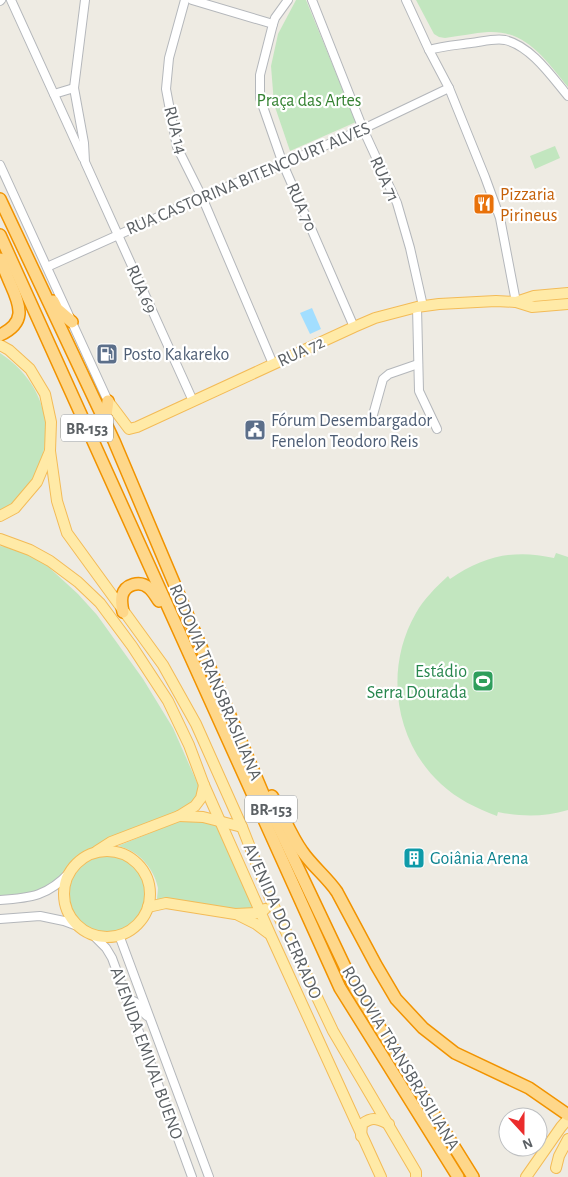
<svg xmlns="http://www.w3.org/2000/svg" width="568" height="1177" viewBox="0 0 568 1177" font-family="'Alegreya Sans',sans-serif">
<style>
.green{fill:#c2e6bf}
.water{fill:#a2deff}
.lines{fill:none;stroke-linecap:round;stroke-linejoin:round}
.minor-casing{stroke:#b4b7bb;stroke-width:10}
.major-casing{stroke:#f3bb57;stroke-width:12}
.highway-casing{stroke:#f19300;stroke-width:14}
.minor{stroke:#fff;stroke-width:8}
.major{stroke:#ffeaa7;stroke-width:10}
.highway{stroke:#fed78a;stroke-width:11}
.labels{text-anchor:middle;stroke-width:4.5;stroke-linejoin:round;paint-order:stroke}
.shield{fill:#fff;stroke:#8c9092;stroke-width:1}
.shield-label{font-size:16px;font-weight:bold;fill:#5b6064}
.park-label{font-size:18px;fill:#368333;stroke:#fff}
.street-label{font-size:18px;fill:#5b6064;stroke:#fff}
.food-label{font-size:18px;fill:#c56008;stroke:#fff;text-anchor:start}
.service-label{font-size:18px;fill:#4e5e75;stroke:#fff;text-anchor:start}
.leisure-label{font-size:18px;fill:#27864d;stroke:#fff;text-anchor:end}
.culture-label{font-size:18px;fill:#0d838f;stroke:#fff;text-anchor:start}
</style>
<rect width="100%" height="100%" fill="#eeebe3"/>
<g class="green">
<path d="M 296,0 L 306,0 L 356,122 L 290,151 L 274,104 L 271,66 L 278,34 Z"/>
<path d="M 416,0 L 568,0 L 568,87 C 546,61 527,30 488,32 C 474,33 460,36 445,38 L 439,37 L 434,34 Z"/>
<path d="M 555,146 L 560,158 L 535,169 L 530,156 Z"/>
<path d="M 0,353 C 62,394 60,471 0,513 Z"/>
<path d="M 0,546 L 30,550 L 78,594 L 97,615 L 143,679 L 173,728 L 199,787 L 199,798 L 190,807 L 91,849 L 80,857 L 57,880 L 46,889 L 31,895 L 0,896 Z"/>
<path d="M 556,553 L 568,557 L 568,810 C 544,817 522,817 498,812 L 497,816 C 476,808 457,799 441,784 C 394,741 384,668 416,613 C 424,599 436,587 448,576 L 450,579 C 484,556 514,549 554,558 Z"/>
<path d="M 200,819 L 218,825 L 254,904 L 252,909 L 247,912 L 168,899 L 157,900 C 157,896 158,891 158,888 C 154,868 138,850 118,846 L 177,822 L 186,820 Z"/>
<circle cx="108" cy="895" r="39"/>
</g>
<path class="water" d="M 312,308 L 321,329 L 310,334 L 300,313 Z"/>
<g class="lines">
<g class="minor-casing">
<g id="minor">
<path d="M 11,0 L 83,158"/>
<path d="M 85,0 L 74,88 L 84,143 L 85,162 L 193,401"/>
<path d="M 185,0 L 169,58 L 166,89 L 177,147 L 202,197 L 273,364"/>
<path d="M 192,0 L 273,24"/>
<path d="M 288,0 L 275,18 L 273,24 L 260,75 L 260,98 L 283,164 L 354,327"/>
<path d="M 312,0 L 363,129 L 397,203 L 410,248 L 423,306"/>
<path d="M 406,0 L 429,50 L 449,88 L 485,177 L 500,218 L 516,302"/>
<path d="M 0,1 L 1,0"/>
<path d="M 429,50 C 442,46 457,45 471,43 C 481,42 494,38 505,40 C 531,46 552,77 568,96"/>
<path d="M 54,94 L 74,88"/>
<path d="M 0,165 L 108,401"/>
<path d="M 47,267 L 156,218 L 202,197 L 283,164 L 363,129 L 449,88"/>
<path d="M 417,307 L 419,391 L 437,429"/>
<path d="M 371,422 L 383,379 L 389,374 L 418,364"/>
<path d="M 0,900 C 31,898 48,896 70,872"/>
<path d="M 0,919 L 40,916 L 64,921 L 80,927"/>
<path d="M 92,934 L 106,948 L 112,958 L 192,1177"/>
<path d="M 119,935 L 209,1177"/>
<path d="M 127,1000 C 139,999 139,1010 147,1016"/>
</g>
</g>
<g class="major-casing">
<g id="major">
<path d="M 516,302 L 534,296 L 568,293"/>
<path d="M 0,345 L 9,350 L 30,369 L 45,394 L 51,422 L 50,451 L 37,482 L 15,508 L 0,516"/>
<path d="M 108,401 L 129,429 L 137,427 L 354,327 L 375,318 L 417,307 L 439,304 L 496,301 L 516,302 L 532,307 L 568,304"/>
<path d="M 50,451 L 57,501 L 67,533 L 163,665 L 196,724 L 242,827 L 270,898 L 333,1031 L 416,1172 L 416,1177"/>
<path d="M 0,539 L 30,550 L 50,561 L 78,582 L 100,603 L 132,646 L 168,701 L 189,745 L 204,785 L 271,936 L 381,1177"/>
<path d="M 179,816 L 203,817 L 242,827"/>
<path d="M 97,851 L 111,842 L 179,816 L 195,806 L 201,798 L 204,785"/>
<circle cx="107" cy="894" r="43"/>
<path d="M 148,907 L 166,903 L 235,914 L 259,913 L 265,909"/>
<path d="M 238,915 L 256,924 L 268,933"/>
<path d="M 361,1136 L 362,1124 C 373,1116 377,1119 389,1124"/>
<path d="M 556,1168 L 559,1156 L 568,1139"/>
<path d="M 526,1177 L 561,1127 L 568,1119"/>
</g>
</g>
<g class="highway-casing">
<g id="highway">
<path d="M 0,199 L 114,441 L 264,796 L 355,988 L 473,1177"/>
<path d="M 0,235 L 340,988 L 458,1177"/>
<path d="M 0,259 C 4,268 7,276 11,285 C 21,307 26,323 0,335"/>
<path d="M 53,301 L 57,309 L 72,322"/>
<path d="M 105,422 L 108,401"/>
<path d="M 123,612 C 122,607 121,601 122,596 C 125,584 140,580 149,588 C 153,591 156,597 159,601"/>
<path d="M 272,796 C 283,814 290,834 302,851 C 312,866 327,877 337,892 L 376,965 L 396,999 L 423,1028 L 455,1053 L 529,1088 L 568,1115"/>
</g>
</g>
<use href="#minor" class="minor"/>
<use href="#major" class="major"/>
<use href="#highway" class="highway"/>
</g>
<defs>
<g id="restaurant-square" transform="scale(1.125)"><rect x="-9" y="-9" width="18" height="18" rx="4" fill="#e8710a" stroke="#fff"/><path d="M-5-6h1v4h1v-4h1v4h1v-4h1v5L-1.5 .5V6h-2V.5L-5-1ZM5-6V6H3V1.5H1.5Q1.5-4 5-6Z" fill="#fff"/></g>
<g id="fuel-square" transform="scale(1.125)"><rect x="-9" y="-9" width="18" height="18" rx="4" fill="#5c6f8a" stroke="#fff"/><path d="M-5.5-6h7V0h2V4h1.3V-2.5L3-4.5l.8-.8L6-3V5H2.5V1h-1V6h-7ZM-4.2-4.7v3.2H.2V-4.7Z" fill="#fff"/></g>
<g id="civic-square" transform="scale(1.125)"><rect x="-9" y="-9" width="18" height="18" rx="4" fill="#5c6f8a" stroke="#fff"/><path d="M-.6-6.5H3V-4.5H.6V-3L4-1V1h2V6H-6V1h2V-1L-.6-3ZM-1.2 2.5V6h2.4V2.5Z" fill="#fff"/></g>
<g id="stadium-square" transform="scale(1.125)"><rect x="-9" y="-9" width="18" height="18" rx="4" fill="#2e9e5b" stroke="#fff"/><path d="M0-5a6.5 5 0 1 0 0 10a6.5 5 0 1 0 0-10ZM-3.5-1.8h7v3.6h-7Z" fill="#fff"/></g>
<g id="building-square" transform="scale(1.125)"><rect x="-9" y="-9" width="18" height="18" rx="4" fill="#0f9aa8" stroke="#fff"/><path d="M-4-6H4V6H1V3H-1V6H-4ZM-2.5-4.3h1.7v1.8h-1.7ZM.8-4.3h1.7v1.8H.8ZM-2.5-1h1.7V.8h-1.7ZM.8-1h1.7V.8H.8Z" fill="#fff"/></g>
</defs>
<g fill-rule="evenodd">
<use href="#restaurant-square" x="484" y="204"/>
<use href="#fuel-square" x="107" y="354"/>
<use href="#civic-square" x="255" y="430"/>
<use href="#stadium-square" x="483" y="681"/>
<use href="#building-square" x="414" y="858"/>
</g>
<g class="labels">
<g class="shield">
<rect x="61" y="414.5" width="52" height="27" rx="4"/>
<rect x="245" y="795.5" width="52" height="27" rx="4"/>
</g>
<g class="shield-label">
<text x="87" y="434">BR-153</text>
<text x="271" y="815">BR-153</text>
</g>
<g class="park-label">
<text x="309" y="106">Praça das Artes</text>
</g>
<g class="street-label">
<text transform="translate(176 130) rotate(75)" y="6">RUA 14</text>
<text transform="translate(248 178) rotate(-23)" y="6">RUA CASTORINA BITENCOURT ALVES</text>
<text transform="translate(385 179) rotate(66)" y="6">RUA 71</text>
<text transform="translate(302 207) rotate(66)" y="6">RUA 70</text>
<text transform="translate(142 289) rotate(66)" y="6">RUA 69</text>
<text transform="translate(301 351) rotate(-25)" y="6">RUA 72</text>
<text transform="translate(216 682) rotate(67)" y="6">RODOVIA TRANSBRASILIANA</text>
<text transform="translate(283 921) rotate(66)" y="6">AVENIDA DO CERRADO</text>
<text transform="translate(147 1053) rotate(70)" y="6">AVENIDA EMIVAL BUENO</text>
<text transform="translate(401 1058) rotate(59)" y="6">RODOVIA TRANSBRASILIANA</text>
</g>
<g class="food-label">
<text x="500" y="200">Pizzaria<tspan x="500" dy="21">Pirineus</tspan></text>
</g>
<g class="service-label">
<text x="123" y="360">Posto Kakareko</text>
<text x="271" y="426">Fórum Desembargador<tspan x="271" dy="21">Fenelon Teodoro Reis</tspan></text>
</g>
<g class="leisure-label">
<text x="467" y="677">Estádio<tspan x="467" dy="21">Serra Dourada</tspan></text>
</g>
<g class="culture-label">
<text x="430" y="864">Goiânia Arena</text>
</g>
</g>
<g transform="translate(523 1132) rotate(159)"><circle r="24" fill="#ffffff" stroke="#bdbfc1"/>
<path d="M0-4L9 19L0 12L-9 19Z" fill="#eb2c2c"/>
<text y="-8" font-size="14" font-weight="bold" text-anchor="middle" fill="#5b6064">N</text>
</g>
</svg>
